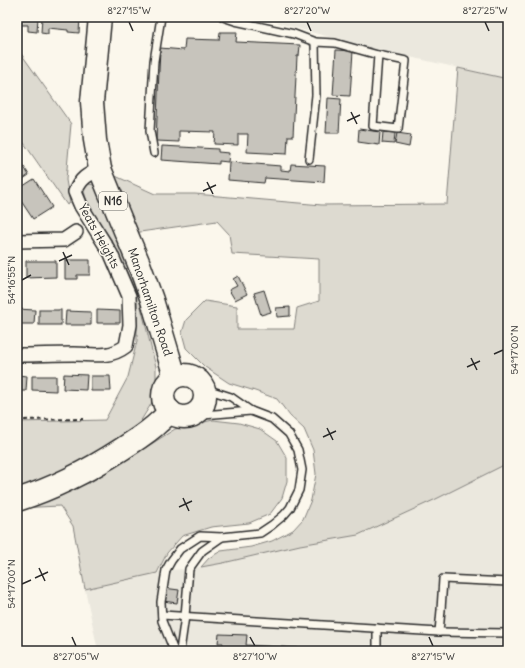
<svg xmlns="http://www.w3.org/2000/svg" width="525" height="668" viewBox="0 0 525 668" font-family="Delius,sans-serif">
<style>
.built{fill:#ebe8de}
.green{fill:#dddad0;stroke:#84827e}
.building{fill:#c7c4bc;stroke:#2b2b2b}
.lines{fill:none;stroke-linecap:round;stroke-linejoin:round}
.lane-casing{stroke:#2b2b2b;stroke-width:10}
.street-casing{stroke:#2b2b2b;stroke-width:16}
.highway-casing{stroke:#2b2b2b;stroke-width:25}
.path{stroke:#2b2b2b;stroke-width:2;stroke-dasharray:4 3;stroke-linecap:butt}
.lane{stroke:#fbf7ec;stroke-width:7}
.street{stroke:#fbf7ec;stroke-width:13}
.highway{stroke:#fbf7ec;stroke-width:22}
.ticks{fill:none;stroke:#2b2b2b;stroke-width:1.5}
.labels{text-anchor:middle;stroke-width:3;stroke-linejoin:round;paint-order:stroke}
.shield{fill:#fbf7ec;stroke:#696865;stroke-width:1}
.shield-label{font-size:11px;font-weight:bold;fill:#2b2b2b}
.street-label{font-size:12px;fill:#2b2b2b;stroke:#fbf7ec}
.neatline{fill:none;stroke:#2b2b2b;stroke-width:1.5}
.ticks-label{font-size:10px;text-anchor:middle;fill:#2b2b2b}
</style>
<rect width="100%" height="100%" fill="#fbf7ec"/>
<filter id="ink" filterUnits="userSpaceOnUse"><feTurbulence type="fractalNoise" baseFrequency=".025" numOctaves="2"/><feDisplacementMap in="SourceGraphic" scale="8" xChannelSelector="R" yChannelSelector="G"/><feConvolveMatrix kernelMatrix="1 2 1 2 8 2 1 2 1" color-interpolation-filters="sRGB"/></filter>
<g filter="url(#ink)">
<g class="built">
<path d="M 263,17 L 508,17 L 508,79 L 374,49 L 285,25 Z"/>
<path d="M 508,463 L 508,651 L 98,651 L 85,589 L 166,570 L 189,569 L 223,563 L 300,545 L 357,535 L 436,499 Z"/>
</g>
<g class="green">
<path d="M 17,48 L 71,124 L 66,180 L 70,203 L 67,205 L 17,133 Z"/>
<path d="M 458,68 L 508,79 L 508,463 L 436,499 L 358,535 L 300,545 L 223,563 L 201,567 L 209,558 L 221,551 L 251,547 L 272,541 L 293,530 L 303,519 L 311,500 L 316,474 L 313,450 L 304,429 L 290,416 L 277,399 L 255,391 L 229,383 L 205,367 L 186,348 L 182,333 L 186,320 L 205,301 L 237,306 L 237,329 L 294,329 L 297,308 L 319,301 L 319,259 L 232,254 L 229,234 L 217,221 L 133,233 L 111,174 L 155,194 L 195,194 L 322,205 L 447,204 Z"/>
<path d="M 89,184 L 99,186 L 131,267 L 156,367 L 156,396 L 140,422 L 114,445 L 61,475 L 17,489 L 17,422 L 105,420 L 128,377 L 137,341 L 137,302 L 132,286 L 113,242 L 88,205 L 83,188 Z"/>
<path d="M 213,420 L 239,423 L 260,429 L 277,441 L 287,458 L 287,481 L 282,498 L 270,514 L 249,523 L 211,527 L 182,536 L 167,553 L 157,573 L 85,589 L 73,526 L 60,506 L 17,508 L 91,482 L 175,429 Z"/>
</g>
<g class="building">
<path d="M 21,17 L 38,17 L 37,32 L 28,31 L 28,25 L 20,25 Z"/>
<path d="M 42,17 L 69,20 L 69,17 L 80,17 L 79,33 L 68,32 L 68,30 L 48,28 L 48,34 L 41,33 Z"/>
<path d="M 220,32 L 237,32 L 236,42 L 300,45 L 299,56 L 297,56 L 293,136 L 288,136 L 287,154 L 247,152 L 248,134 L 238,134 L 238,145 L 214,144 L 215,132 L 179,131 L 179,142 L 156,141 L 160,48 L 184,50 L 185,39 L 219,40 Z"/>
<path d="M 336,50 L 353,51 L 350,96 L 333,95 Z"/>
<path d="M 328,98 L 341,99 L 339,133 L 326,133 Z"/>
<path d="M 359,129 L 380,132 L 379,145 L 358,142 Z"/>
<path d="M 383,132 L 395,133 L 394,144 L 382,143 Z"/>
<path d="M 397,133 L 411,135 L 409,147 L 395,144 Z"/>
<path d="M 162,146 L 218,149 L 218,152 L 229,153 L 228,162 L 219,161 L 219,164 L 161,160 Z"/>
<path d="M 17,156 L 29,175 L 17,183 Z"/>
<path d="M 229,162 L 281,166 L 281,170 L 290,171 L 291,164 L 325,166 L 324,182 L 265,178 L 264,183 L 228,180 Z"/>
<path d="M 34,179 L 52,207 L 33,219 L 17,195 L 17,190 Z"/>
<path d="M 65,260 L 90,260 L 90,275 L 77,275 L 77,279 L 65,279 Z"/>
<path d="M 26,261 L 56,261 L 56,277 L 26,278 Z"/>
<path d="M 238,276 L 247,294 L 235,300 L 229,290 L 237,286 L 233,279 Z"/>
<path d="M 264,290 L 271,312 L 261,315 L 254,293 Z"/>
<path d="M 290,307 L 290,316 L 277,317 L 276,308 Z"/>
<path d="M 17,309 L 35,310 L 34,324 L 17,324 Z"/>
<rect x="39" y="310" width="22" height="15"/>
<path d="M 97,310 L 120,311 L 120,323 L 97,323 Z"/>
<path d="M 66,311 L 91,312 L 91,325 L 65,325 Z"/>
<path d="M 64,374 L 87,375 L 86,390 L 63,389 Z"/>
<path d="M 17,375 L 27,376 L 26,391 L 17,391 Z"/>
<path d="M 32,376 L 56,376 L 56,391 L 32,390 Z"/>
<path d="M 91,376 L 110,376 L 111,391 L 91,391 Z"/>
<path d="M 164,588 L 179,590 L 177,603 L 163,601 Z"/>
<path d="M 219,634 L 247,635 L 246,645 L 298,648 L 298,651 L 222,651 L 223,643 L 218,643 Z"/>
</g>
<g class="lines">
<g class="lane-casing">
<g id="lane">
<path d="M 223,17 L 235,21 L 294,34 L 315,42 L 316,95 L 309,159"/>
<path d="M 315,42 L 335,43 L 378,55"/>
<path d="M 378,55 L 406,61 L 398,129 L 373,126 Z"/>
<path d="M 154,153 L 150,131 L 154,61 L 161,17"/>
<path d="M 191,416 L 251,411"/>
<path d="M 162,615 L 226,619 L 439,632 L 441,610 L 443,579 L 508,582"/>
<path d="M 439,632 L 507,633"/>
<path d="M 174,651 L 162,621 L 161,602 L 166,570 L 171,561 L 180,549 L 200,536 L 222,537 L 260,533 L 272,525 L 284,515 L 290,508 L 299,490 L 302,470 L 298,450 L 289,434 L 272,419 L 251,411 L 231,397 L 203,388"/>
<path d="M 180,651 L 185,616 L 189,569 L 202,551 L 222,537"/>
<path d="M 377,651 L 377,628"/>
</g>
</g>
<g class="street-casing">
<g id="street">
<path d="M 17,241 L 64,240 L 76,232"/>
<path d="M 17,355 C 36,355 54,354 73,354 C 92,354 109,359 126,346 L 130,325 L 129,296 L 111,254 L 81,206 L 75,192 C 81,178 87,175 100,169"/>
</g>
</g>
<g class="highway-casing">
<g id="highway">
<path d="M 100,17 L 92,102 L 95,140 L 100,169 L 124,228 L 139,264 L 152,300 L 175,377"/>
<circle cx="184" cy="396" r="21"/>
<path d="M 17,500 C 55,488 88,471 122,449 C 134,441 148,433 159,422 C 163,419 166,415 170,411"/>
</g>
</g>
<path class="path" d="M 17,420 L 83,419"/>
<use href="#lane" class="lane"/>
<use href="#street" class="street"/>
<use href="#highway" class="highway"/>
</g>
</g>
<path class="ticks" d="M 129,22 L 133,31M 307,22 L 311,31M 485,22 L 489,31M 351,112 L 357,124M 347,121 L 360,115M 207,182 L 213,194M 203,191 L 216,185M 63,252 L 69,265M 59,261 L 72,255M 22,280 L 31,275M 494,354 L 503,350M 471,358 L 477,370M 467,367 L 480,361M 327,428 L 333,440M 323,437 L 336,431M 183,498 L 189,511M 179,507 L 192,501M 39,568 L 45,581M 35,578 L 48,572M 22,584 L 31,580M 72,637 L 76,646M 250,637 L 255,646M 429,637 L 433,646"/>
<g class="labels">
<rect class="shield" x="99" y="192" width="28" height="18" rx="3"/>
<g class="shield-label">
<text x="113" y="205">N16</text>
</g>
<g class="street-label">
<text transform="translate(99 236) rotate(61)" y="4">Yeats Heights</text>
<text transform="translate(150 302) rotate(71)" y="4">Manorhamilton Road</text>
</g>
</g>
<rect width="525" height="668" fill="none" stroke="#fbf7ec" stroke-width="44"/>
<rect x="22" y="22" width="481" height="624" class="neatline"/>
<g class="ticks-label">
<text x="129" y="14">8°27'15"W</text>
<text x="307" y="14">8°27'20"W</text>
<text x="485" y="14">8°27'25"W</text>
<text transform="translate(11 280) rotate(-90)" y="4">54°16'55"N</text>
<text transform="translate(514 350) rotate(-90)" y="4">54°17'00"N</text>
<text transform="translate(11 584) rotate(-90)" y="4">54°17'00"N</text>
<text x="76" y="660">8°27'05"W</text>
<text x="255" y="660">8°27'10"W</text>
<text x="433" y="660">8°27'15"W</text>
</g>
</svg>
